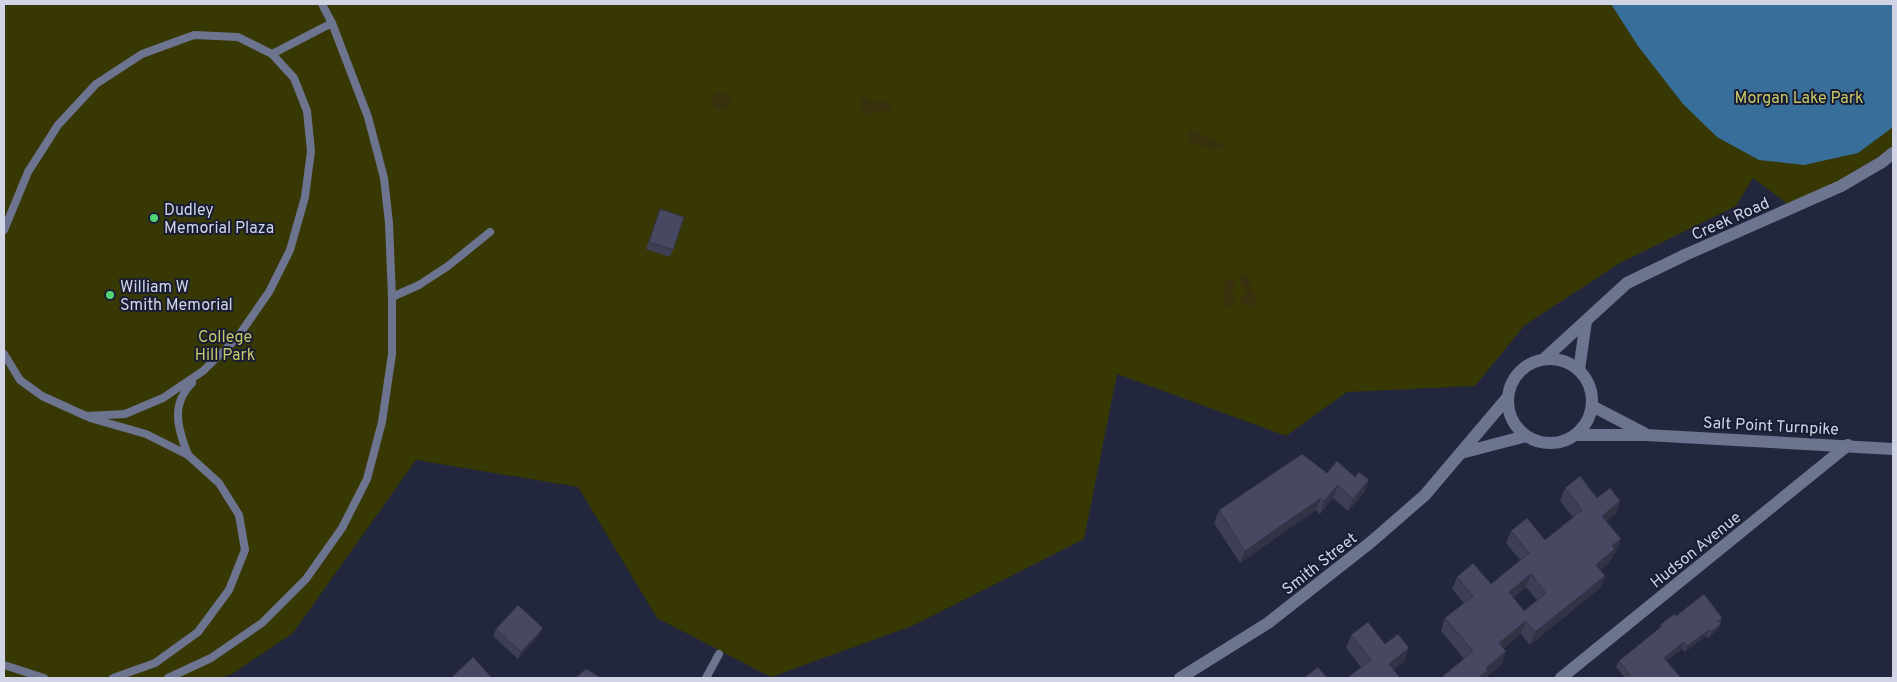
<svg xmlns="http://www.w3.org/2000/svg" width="1897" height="682" viewBox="0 0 1897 682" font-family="Overpass,sans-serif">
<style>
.green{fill:#383805}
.sand{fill:#38300f}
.water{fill:#376e9a}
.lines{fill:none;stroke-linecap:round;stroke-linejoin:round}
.service{stroke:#6d7490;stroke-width:8}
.minor{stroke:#6d7490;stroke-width:12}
.tertiary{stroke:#6d7490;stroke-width:12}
.wall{fill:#3d3f55;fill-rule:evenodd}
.shaded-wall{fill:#323345}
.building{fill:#474963;stroke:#323345;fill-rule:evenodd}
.poi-dot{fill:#50d674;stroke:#191d34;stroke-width:2}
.labels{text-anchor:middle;stroke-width:4;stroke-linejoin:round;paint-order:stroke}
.park-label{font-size:16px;fill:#c6c867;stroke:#191d34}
.poi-label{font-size:16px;fill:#d0d4e4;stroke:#191d34;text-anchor:start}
.street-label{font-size:16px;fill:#d0d4e4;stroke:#191d34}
</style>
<rect width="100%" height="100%" fill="#22273e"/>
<path class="green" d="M 4,4 L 1893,4 L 1893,149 L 1793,208 L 1753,178 L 1736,206 L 1620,263 L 1525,325 L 1475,386 L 1347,392 L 1286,436 L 1117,374 L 1084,539 L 912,626 L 771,677 L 657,618 L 578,487 L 416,460 L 293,633 L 232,674 L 219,678 L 4,678 Z"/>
<g class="sand">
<circle cx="721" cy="101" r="9"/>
<path d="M 863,97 L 867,98 L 872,103 L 886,101 L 890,102 L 892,108 C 887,111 885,111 880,111 C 870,112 864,119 860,104 Z"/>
<path d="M 1192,130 L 1224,145 L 1222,148 L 1214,150 L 1190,141 L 1188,132 Z"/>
<path d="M 1242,274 L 1247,275 L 1253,292 L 1257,297 L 1257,303 L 1254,306 L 1242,304 C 1238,297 1244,296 1246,290 L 1241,283 L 1240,276 Z"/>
<path d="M 1228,279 L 1234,279 L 1236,286 L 1232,291 L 1235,300 L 1234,306 C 1230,309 1226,308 1224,304 L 1223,290 Z"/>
</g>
<path class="water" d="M 1611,4 L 1893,4 L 1893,127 L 1858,153 L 1804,165 L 1759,160 L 1717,137 L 1683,104 L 1638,46 Z"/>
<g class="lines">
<g class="service">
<path d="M 272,54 L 332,23"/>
<path d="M 4,230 L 28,172 L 58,125 L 96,84 L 142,54 L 194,35 L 238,37 L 272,54 L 294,78 L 307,111 L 311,151 L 305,197 L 290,250 L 269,292 L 237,338 L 203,371 L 163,398 L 125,414 L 86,416 L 42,396 L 20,380 L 4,354"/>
<path d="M 392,297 L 419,285 L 448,266 L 490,232"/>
<path d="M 90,418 L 146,434 L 188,455 L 219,483 L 239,515 L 245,550 L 229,590 L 198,632 L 155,663 L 113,678"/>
<path d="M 188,455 C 178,429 170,405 192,383"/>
<path d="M 4,665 L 44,678"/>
<path d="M 168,678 L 211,658 L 262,623 L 306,579 L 342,528 L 367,479 L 382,422 L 392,354 L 392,297 L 389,223 L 384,178 L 368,117 L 332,23 L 322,4"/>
<path d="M 706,678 L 719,654"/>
</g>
<path class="minor" d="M 1561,678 L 1848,445"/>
<g class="tertiary">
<circle cx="1550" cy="401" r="42"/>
<path d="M 1544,359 L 1627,283 L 1685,255 L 1841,186 L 1882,162 L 1893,153"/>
<path d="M 1579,370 L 1586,321"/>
<path d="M 1592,406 L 1644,433"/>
<path d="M 1576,435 L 1646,435 L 1893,449"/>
<path d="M 1461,453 L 1526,436"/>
<path d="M 1180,678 L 1268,623 L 1371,542 L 1425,495 L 1508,397"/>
</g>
</g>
<g class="wall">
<path d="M 660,209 L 684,217 L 670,257 L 646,249 Z"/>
<path d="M 1355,477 L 1369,480 L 1364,493 L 1348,511 L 1333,498 L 1320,514 L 1316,510 L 1240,563 L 1214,523 L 1219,510 Z"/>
<path d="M 1565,488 L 1597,498 L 1620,501 L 1616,514 L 1606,521 L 1616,552 L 1613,554 L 1610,562 L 1600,570 L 1605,576 L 1600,588 L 1530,645 L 1521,634 L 1504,648 L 1502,664 L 1485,678 L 1441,678 L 1442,677 L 1464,659 L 1441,631 L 1445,618 L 1464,603 L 1452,589 L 1457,577 L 1491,584 L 1520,560 L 1506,543 L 1511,531 L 1545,540 L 1573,517 L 1560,501 ZM 1526,587 L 1537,600 L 1524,611 L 1513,598 Z"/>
<path d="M 1722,618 L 1718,630 L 1708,638 L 1706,636 L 1685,652 L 1682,649 L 1666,661 L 1681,678 L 1625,678 L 1616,667 L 1619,661 L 1659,629 L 1660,625 Z"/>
<path d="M 496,629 L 540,634 L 518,659 L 493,636 Z"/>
<path d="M 1351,635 L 1385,644 L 1405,661 L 1393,670 L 1361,667 L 1346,648 Z"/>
</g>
<g class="shaded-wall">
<path d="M 1369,480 L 1364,493 L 1348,511 L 1353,499 Z"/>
<path d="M 1338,485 L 1333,498 L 1320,514 L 1324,501 Z"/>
<path d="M 1321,498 L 1316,510 L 1240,563 L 1245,551 Z"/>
<path d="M 1620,501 L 1616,514 L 1597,528 L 1602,516 Z"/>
<path d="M 1621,539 L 1616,552 L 1613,554 L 1610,562 L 1591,578 L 1596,565 L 1612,546 Z"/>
<path d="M 1531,574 L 1526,587 L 1504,605 L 1509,592 Z"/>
<path d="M 1605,576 L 1600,588 L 1530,645 L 1535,632 Z"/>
<path d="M 1526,621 L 1521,634 L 1495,656 L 1499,643 Z"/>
<path d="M 1721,624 L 1718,630 L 1708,638 L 1711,632 Z"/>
<path d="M 543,628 L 540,634 L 518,659 L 521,652 Z"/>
<path d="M 1709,630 L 1706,636 L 1685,652 L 1687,646 Z"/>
<path d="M 1684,642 L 1682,649 L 1662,664 L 1664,658 Z"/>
<path d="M 1409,648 L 1405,661 L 1384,677 L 1389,664 Z"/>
<path d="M 1506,651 L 1502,664 L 1485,678 L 1478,678 L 1486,668 Z"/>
</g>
<g class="building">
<path d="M 660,209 L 684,217 L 673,250 L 649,242 Z"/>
<path d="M 1302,454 L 1327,473 L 1337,461 L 1355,477 L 1359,472 L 1369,480 L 1353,499 L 1338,485 L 1324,501 L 1321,498 L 1245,551 L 1219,510 Z"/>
<path d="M 1580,476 L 1597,498 L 1610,488 L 1620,501 L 1602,516 L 1621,539 L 1612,546 L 1615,549 L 1596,565 L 1605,576 L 1535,632 L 1526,621 L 1499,643 L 1506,651 L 1486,668 L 1488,670 L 1478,678 L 1443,678 L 1442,677 L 1473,651 L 1445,618 L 1473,596 L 1457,577 L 1473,563 L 1491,584 L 1529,553 L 1511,531 L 1527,518 L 1545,540 L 1582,510 L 1565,488 ZM 1531,574 L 1546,593 L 1524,611 L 1509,592 Z"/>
<path d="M 1704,594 L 1722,618 L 1718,621 L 1721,624 L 1711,632 L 1709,630 L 1687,646 L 1684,642 L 1664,658 L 1681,678 L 1632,678 L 1619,661 L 1662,626 L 1660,625 L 1674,614 L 1676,616 Z"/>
<path d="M 518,605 L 543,628 L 521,652 L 496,629 Z"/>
<path d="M 1368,622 L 1385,644 L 1398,634 L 1409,648 L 1389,664 L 1400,678 L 1347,678 L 1371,660 L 1351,635 Z"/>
<path d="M 473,657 L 492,678 L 451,678 Z"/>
<path d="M 1318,667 L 1327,678 L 1304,678 Z"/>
<path d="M 586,669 L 601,678 L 575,678 Z"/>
</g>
<g class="poi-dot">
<circle cx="154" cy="218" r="5"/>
<circle cx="110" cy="295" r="5"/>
</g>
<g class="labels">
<g class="park-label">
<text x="1799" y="103">Morgan Lake Park</text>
<text x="225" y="342">College<tspan x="225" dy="18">Hill Park</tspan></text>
</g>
<g class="poi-label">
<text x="164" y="215">Dudley<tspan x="164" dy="18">Memorial Plaza</tspan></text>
<text x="120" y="292">William W<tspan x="120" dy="18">Smith Memorial</tspan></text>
</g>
<g class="street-label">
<text transform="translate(1730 218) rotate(-24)" y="6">Creek Road</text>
<text transform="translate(1771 425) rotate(3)" y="6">Salt Point Turnpike</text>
<text transform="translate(1695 549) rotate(-39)" y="6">Hudson Avenue</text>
<text transform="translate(1319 563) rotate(-38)" y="6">Smith Street</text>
</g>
</g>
<rect width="1897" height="682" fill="none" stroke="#d0d4e4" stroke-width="10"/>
</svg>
